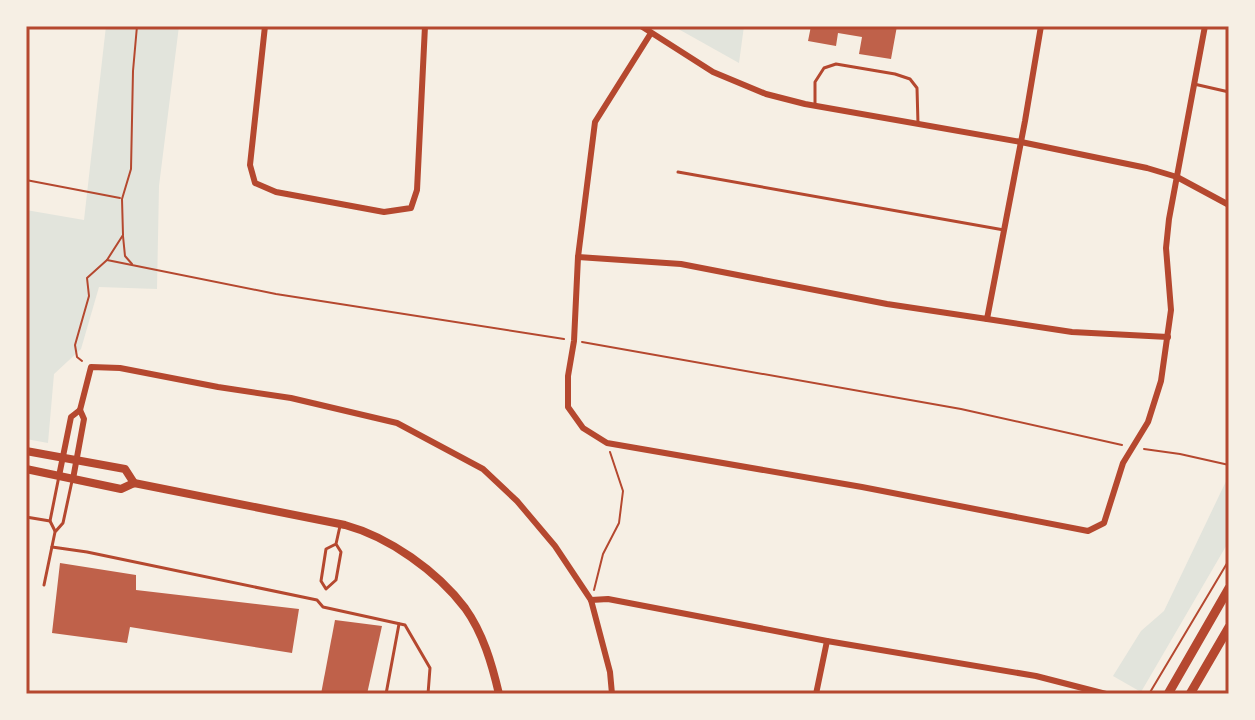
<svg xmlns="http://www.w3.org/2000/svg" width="1255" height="720" viewBox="0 0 1255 720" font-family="Ubuntu,sans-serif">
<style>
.green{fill:#e2e4dc}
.building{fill:#bf614a}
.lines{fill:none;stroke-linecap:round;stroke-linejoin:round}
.path{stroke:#b5482f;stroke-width:2}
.service{stroke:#b5482f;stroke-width:3}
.minor{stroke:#b5482f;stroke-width:6}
.tertiary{stroke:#b5482f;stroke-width:8}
.secondary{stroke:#b5482f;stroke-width:9}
.neatline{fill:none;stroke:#b5482f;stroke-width:3}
</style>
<rect width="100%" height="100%" fill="#f6efe4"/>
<g class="green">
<path d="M 106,26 L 179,26 L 159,186 L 157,289 L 99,287 L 81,349 L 54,374 L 48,443 L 26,439 L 26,210 L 84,220 Z"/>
<path d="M 673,26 L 744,26 L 739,63 Z"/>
<path d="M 1229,475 L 1229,541 L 1141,692 L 1113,676 L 1141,631 L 1164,611 Z"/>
</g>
<g class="building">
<path d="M 811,26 L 897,26 L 891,59 L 859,54 L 862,37 L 838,33 L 836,46 L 808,41 Z"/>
<path d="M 60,563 L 136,575 L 136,590 L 299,609 L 292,653 L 130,627 L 127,643 L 52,633 Z"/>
<path d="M 335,620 L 382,626 L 367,694 L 321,694 Z"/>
</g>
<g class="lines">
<g class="path">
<path d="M 26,180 L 120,198"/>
<path d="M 123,236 L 125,256 L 132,264"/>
<path d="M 107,260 L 276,294 L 564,339"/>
<path d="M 582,342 L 961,409 L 1122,445"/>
<path d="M 82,361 L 77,357 L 75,345 L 89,296 L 87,278 L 107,260 L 123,235 L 122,199 L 131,169 L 133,71 L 137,26"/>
<path d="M 1144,449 L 1180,454 L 1229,465"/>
<path d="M 594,590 L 603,554 L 619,523 L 623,491 L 610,452"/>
<path d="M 1149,694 L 1229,560"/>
</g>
<g class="service">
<path d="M 1194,84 L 1229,92"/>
<path d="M 815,105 L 815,82 L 824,68 L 836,64 L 895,74 L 910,79 L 917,88 L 918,124"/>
<path d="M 678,172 L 1004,230"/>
<path d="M 26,517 L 50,521"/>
<path d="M 55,531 L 50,521 L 59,476"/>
<path d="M 336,544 L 326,549 L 321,581 L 326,589 L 336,580 L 341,552 L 336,544 L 340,526"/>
<path d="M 52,547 L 87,552 L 317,600 L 323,607 L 405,625 L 430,668 L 428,694"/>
<path d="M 44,585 L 55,532 L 63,523 L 72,481"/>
<path d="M 386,694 L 399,624"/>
</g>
<g class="minor">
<path d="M 265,26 L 250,165 L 255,183 L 276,192 L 384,212 L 411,208 L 417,190 L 425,26"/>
<path d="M 641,26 L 713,72 L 766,94 L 805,104 L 1021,142 L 1147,168 L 1177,177 L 1229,205"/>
<path d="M 651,33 L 595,122 L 578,257 L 681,264 L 887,304 L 987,319 L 1025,121 L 1041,26"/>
<path d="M 578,257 L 574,341 L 568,376 L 568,407 L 583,428 L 607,443 L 862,487 L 1088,531 L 1104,523 L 1123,463 L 1148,422 L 1161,381 L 1171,310 L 1166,248 L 1169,219 L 1205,26"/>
<path d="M 987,319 L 1072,332 L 1168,337"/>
<path d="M 59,476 L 71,417 L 80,410 L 91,367 L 120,368 L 218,387 L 291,398 L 397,423 L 483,469 L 517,501 L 555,546 L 591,600 L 610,672 L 612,694"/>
<path d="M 73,479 L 84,419 L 80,410"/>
<path d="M 591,600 L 608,599 L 827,641 L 1036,676 L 1106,694"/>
<path d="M 816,694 L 827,641"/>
</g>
<g class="tertiary">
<path d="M 26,451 L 125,469 L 134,483"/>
<path d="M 26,469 L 121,489 L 134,483 L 345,525 C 389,537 437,571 465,608 C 483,633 492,664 499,694"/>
</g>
<g class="secondary">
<path d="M 1168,694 L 1229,588"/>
<path d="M 1190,694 L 1229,627"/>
</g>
</g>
<rect width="1255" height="720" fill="none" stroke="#f6efe4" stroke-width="56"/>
<rect x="28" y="28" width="1199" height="664" class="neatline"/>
</svg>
